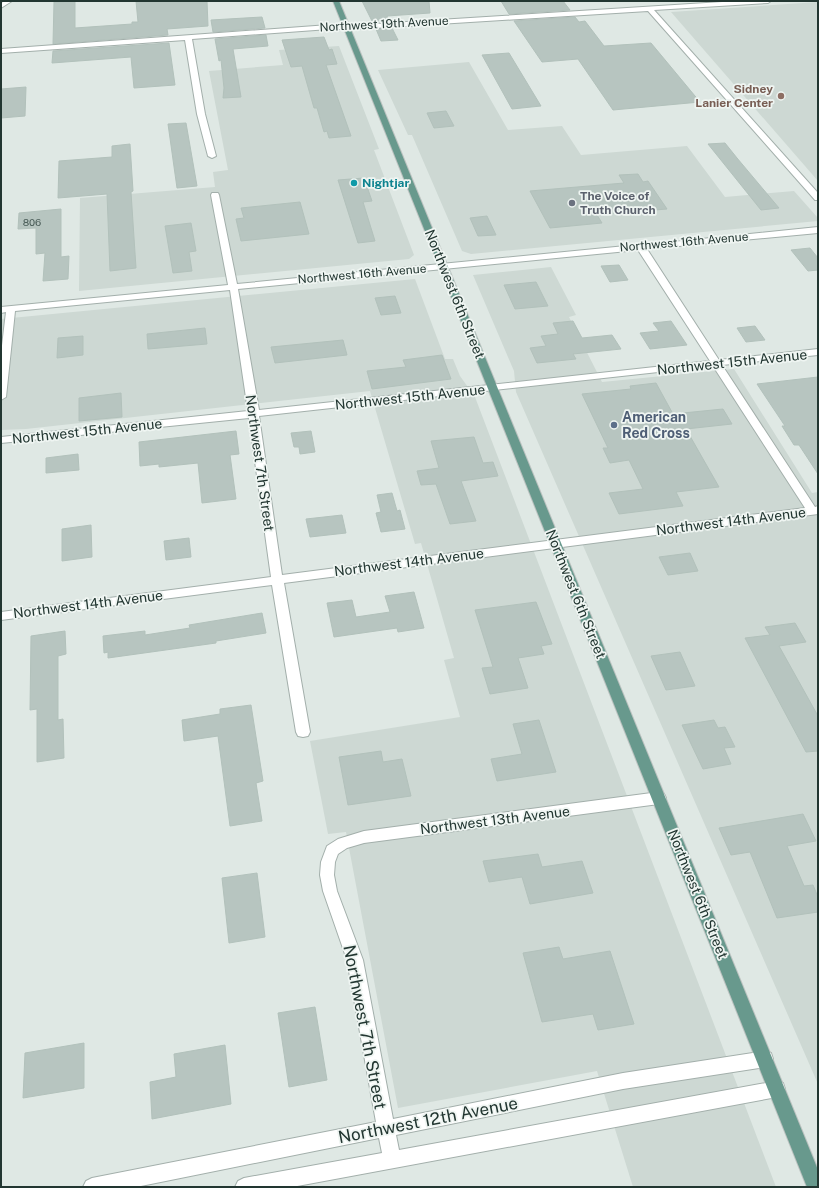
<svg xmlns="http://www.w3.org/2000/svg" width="819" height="1188" viewBox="0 0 819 1188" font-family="'Public Sans',sans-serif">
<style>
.built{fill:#cdd8d3}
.building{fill:#b7c5c0;stroke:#b2c1bb}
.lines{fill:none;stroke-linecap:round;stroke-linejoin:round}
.minor-casing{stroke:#a3afab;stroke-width:2}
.major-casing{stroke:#bdc3c1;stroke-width:2}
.minor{fill:#fff;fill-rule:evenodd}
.major{fill:#68998d;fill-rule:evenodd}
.education-dot{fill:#8d6e63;stroke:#eff5f2;stroke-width:1.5}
.culture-dot{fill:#0f9aa8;stroke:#eff5f2;stroke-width:1.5}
.worship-dot{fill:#6b7280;stroke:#eff5f2;stroke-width:1.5}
.service-dot{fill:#5c6f8a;stroke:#eff5f2;stroke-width:1.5}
.labels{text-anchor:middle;stroke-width:3.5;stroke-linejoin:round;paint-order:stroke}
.far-number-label{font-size:10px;fill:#475a55}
.far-street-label{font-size:12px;fill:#223631;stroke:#eff5f2}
.far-education-label{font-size:12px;font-weight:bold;fill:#785e54;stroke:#eff5f2;text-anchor:end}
.far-culture-label{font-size:12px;font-weight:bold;fill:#0d838f;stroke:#eff5f2;text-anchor:start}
.far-worship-label{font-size:12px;font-weight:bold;fill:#5b616d;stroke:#eff5f2;text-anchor:start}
.street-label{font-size:14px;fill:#223631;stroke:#eff5f2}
.service-label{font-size:14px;font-weight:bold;fill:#4e5e75;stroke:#eff5f2;text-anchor:start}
.near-street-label{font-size:17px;fill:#223631;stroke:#eff5f2}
</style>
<rect width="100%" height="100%" fill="#dfe8e4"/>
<g class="built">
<path d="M 818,2 L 818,181 L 671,12 Z"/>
<path d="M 339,46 L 379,149 L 374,150 L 414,255 L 409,259 L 79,291 L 80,198 L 215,187 L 213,172 L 228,170 L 209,71 L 283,65 L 279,50 Z"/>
<path d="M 469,62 L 508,130 L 562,126 L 581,155 L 687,146 L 725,197 L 794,191 L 818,218 L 818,221 L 471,254 L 462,251 L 412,135 L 408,135 L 378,70 Z"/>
<path d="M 551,267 L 576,315 L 569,317 L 602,382 L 734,369 L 812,493 L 818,492 L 818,1084 L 516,392 L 514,371 L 473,275 Z"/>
<path d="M 415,279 L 445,359 L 453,359 L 460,376 L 475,397 L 776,1187 L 633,1187 L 597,1071 L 398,1108 L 346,832 L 328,834 L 310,741 L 460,717 L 444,660 L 454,658 L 421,543 L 415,544 L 370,391 L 26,429 L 1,430 L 1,319 Z"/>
</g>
<g class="building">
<path d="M 75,1 L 75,28 L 132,24 L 132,22 L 138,22 L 136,1 L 207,1 L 208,26 L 167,29 L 168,35 L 53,44 L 54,2 Z"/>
<path d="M 362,1 L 429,1 L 430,13 L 387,16 L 389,22 L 373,23 Z"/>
<path d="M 501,1 L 563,1 L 570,10 L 509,14 Z"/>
<path d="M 262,17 L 265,28 L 213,32 L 211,20 Z"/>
<path d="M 575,17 L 579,22 L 585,21 L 604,46 L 651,43 L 700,102 L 613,110 L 578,59 L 542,62 L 514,21 Z"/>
<path d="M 392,28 L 398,40 L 381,41 L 376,29 Z"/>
<path d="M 266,35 L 268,46 L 233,49 L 241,97 L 223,98 L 224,88 L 221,60 L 219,61 L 215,39 Z"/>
<path d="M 324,37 L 329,50 L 332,49 L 337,64 L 326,65 L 351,136 L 329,138 L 327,131 L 324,132 L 317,108 L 314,108 L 302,66 L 291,67 L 282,40 Z"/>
<path d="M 169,43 L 175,85 L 134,88 L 131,57 L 52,63 L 53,51 Z"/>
<path d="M 509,53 L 541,106 L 512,109 L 482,55 Z"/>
<path d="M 26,87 L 25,116 L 1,118 L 1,89 Z"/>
<path d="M 446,111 L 454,126 L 434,128 L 427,113 Z"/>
<path d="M 186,123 L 197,186 L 177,188 L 168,124 Z"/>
<path d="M 725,143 L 737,158 L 779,208 L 761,210 L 708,144 Z"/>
<path d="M 130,144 L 133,191 L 131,192 L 136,268 L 110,271 L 107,194 L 58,198 L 59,161 L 112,157 L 112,146 Z"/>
<path d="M 638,174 L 643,182 L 648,181 L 667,209 L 597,215 L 602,223 L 550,228 L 530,191 L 624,183 L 619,175 Z"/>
<path d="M 364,178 L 372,201 L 363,202 L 375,241 L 358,243 L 338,180 Z"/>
<path d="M 300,202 L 309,234 L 241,241 L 236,219 L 244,218 L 241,208 Z"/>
<path d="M 61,209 L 61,257 L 69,256 L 68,279 L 43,281 L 45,253 L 36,254 L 36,228 L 18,229 L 19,213 Z"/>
<path d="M 487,216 L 496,235 L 478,236 L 470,218 Z"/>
<path d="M 191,223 L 196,251 L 189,252 L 192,271 L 173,273 L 165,226 Z"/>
<path d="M 810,248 L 818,258 L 818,270 L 808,271 L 791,250 Z"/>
<path d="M 619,265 L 628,280 L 610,282 L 601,266 Z"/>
<path d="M 536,282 L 548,306 L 515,309 L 504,285 Z"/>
<path d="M 395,296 L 401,313 L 381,315 L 375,298 Z"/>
<path d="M 573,321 L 582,338 L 612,335 L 621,349 L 573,354 L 576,359 L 537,363 L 530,348 L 546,346 L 541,336 L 558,334 L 553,323 Z"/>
<path d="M 671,321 L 687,345 L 650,349 L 640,333 L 659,331 L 653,323 Z"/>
<path d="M 755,326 L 765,340 L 746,342 L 737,328 Z"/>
<path d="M 205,328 L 207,344 L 148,349 L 147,334 Z"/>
<path d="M 83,336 L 83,355 L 57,358 L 58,338 Z"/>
<path d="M 343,340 L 347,355 L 275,363 L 271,347 Z"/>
<path d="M 442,355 L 451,379 L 372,389 L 367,371 L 406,367 L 403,360 Z"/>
<path d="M 818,377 L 818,474 L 799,445 L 794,445 L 782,426 L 785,426 L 757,384 Z"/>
<path d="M 656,383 L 673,414 L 723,409 L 732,424 L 686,429 L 719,487 L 676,492 L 683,506 L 619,514 L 609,493 L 643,489 L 629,460 L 610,463 L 603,448 L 608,448 L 582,394 L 631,389 L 630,386 Z"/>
<path d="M 121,393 L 122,417 L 79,421 L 79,398 Z"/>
<path d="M 236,431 L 239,454 L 230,455 L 236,499 L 202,503 L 198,463 L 159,467 L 159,464 L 140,466 L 139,442 Z"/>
<path d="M 311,431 L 315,452 L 300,454 L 299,447 L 294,447 L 291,433 Z"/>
<path d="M 474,437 L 483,463 L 493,462 L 498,476 L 461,481 L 476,521 L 450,524 L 436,484 L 421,485 L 417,471 L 439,468 L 431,441 Z"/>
<path d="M 78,454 L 79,470 L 46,473 L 46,458 Z"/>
<path d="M 392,493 L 397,511 L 400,510 L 405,529 L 381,532 L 376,513 L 381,512 L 377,495 Z"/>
<path d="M 342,515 L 346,533 L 310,537 L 306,519 Z"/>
<path d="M 91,525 L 92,557 L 62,561 L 62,529 Z"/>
<path d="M 189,538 L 191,557 L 166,560 L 164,541 Z"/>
<path d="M 690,553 L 698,571 L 668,575 L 659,557 Z"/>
<path d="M 414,592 L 424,628 L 398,632 L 397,628 L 334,637 L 327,603 L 352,600 L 356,617 L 390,612 L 385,596 Z"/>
<path d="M 536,602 L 552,644 L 541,646 L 544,654 L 518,658 L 528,688 L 490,694 L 482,668 L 493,667 L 475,610 Z"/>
<path d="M 262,613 L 266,633 L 216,641 L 216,643 L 108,658 L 108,652 L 104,653 L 103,636 L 145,631 L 145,635 L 190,628 L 189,625 Z"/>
<path d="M 795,623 L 806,642 L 779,646 L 818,716 L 818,751 L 806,752 L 745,638 L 770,635 L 765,627 Z"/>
<path d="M 65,631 L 66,654 L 58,656 L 58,720 L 63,719 L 64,758 L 37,762 L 37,709 L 30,710 L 31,636 Z"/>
<path d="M 680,652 L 695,686 L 666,690 L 651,656 Z"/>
<path d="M 251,705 L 263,781 L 256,783 L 262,821 L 230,826 L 218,736 L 184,741 L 182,720 L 220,714 L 220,709 Z"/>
<path d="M 539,720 L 556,772 L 497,781 L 491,759 L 522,754 L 513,724 Z"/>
<path d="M 714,720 L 718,728 L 725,727 L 735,747 L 724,748 L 731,764 L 703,769 L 682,725 Z"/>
<path d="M 381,751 L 383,762 L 402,759 L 411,796 L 348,805 L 339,757 Z"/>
<path d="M 803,814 L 816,841 L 787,846 L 804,886 L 813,885 L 818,897 L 818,912 L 777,918 L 750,852 L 731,855 L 719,828 Z"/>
<path d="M 538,854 L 542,867 L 582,861 L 593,893 L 530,904 L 522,877 L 489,882 L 483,861 Z"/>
<path d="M 257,873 L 265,937 L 229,943 L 222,878 Z"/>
<path d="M 559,947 L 563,959 L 610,951 L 634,1024 L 598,1030 L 593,1014 L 542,1022 L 523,953 Z"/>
<path d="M 315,1007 L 327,1080 L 289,1087 L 278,1013 Z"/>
<path d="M 84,1043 L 84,1088 L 23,1098 L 25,1053 Z"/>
<path d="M 225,1045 L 231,1104 L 152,1119 L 150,1082 L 176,1077 L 174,1054 Z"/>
</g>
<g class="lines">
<g class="minor-casing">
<g id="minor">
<path d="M 5,1 L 12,1 L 1,8 L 1,3 Z"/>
<path d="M 738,1 L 771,1 L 768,3 L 654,10 L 818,193 L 818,200 L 815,200 L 648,11 L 359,29 L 329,29 L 192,39 L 205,114 L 216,156 L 212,158 L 208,156 L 197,114 L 185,40 L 1,53 L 1,49 L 329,25 L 359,25 Z"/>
<path d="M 212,193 L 218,193 L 219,195 L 237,284 L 636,245 L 640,243 L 643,245 L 818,227 L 818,233 L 647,249 L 719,360 L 818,349 L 818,355 L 722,365 L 815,507 L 818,506 L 818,514 L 284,583 L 310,732 L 308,736 L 303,737 L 298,736 L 296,732 L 272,585 L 1,620 L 1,612 L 271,577 L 249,418 L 1,443 L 1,437 L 248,411 L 230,290 L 15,311 L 6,397 L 1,400 L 1,354 L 6,312 L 1,313 L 1,307 L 228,285 L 211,195 ZM 638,250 L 710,361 L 259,410 L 238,289 ZM 713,366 L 805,508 L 282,575 L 259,416 Z"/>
<path d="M 659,792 L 664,794 L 666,798 L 664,802 L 659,804 L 364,843 L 347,848 L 338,854 L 335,862 L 334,875 L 337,891 L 363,960 L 393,1119 L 623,1073 L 765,1051 L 771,1053 L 773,1059 L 771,1065 L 765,1067 L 623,1089 L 396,1135 L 399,1150 L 777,1081 L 783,1083 L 785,1089 L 783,1095 L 777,1097 L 292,1187 L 235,1187 L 238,1181 L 244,1178 L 382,1153 L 379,1138 L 136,1187 L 83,1187 L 86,1181 L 92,1178 L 376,1122 L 347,960 L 323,891 L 320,875 L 321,862 L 327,846 L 338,839 L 364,831 Z"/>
</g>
</g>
<g class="major-casing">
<path id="major" d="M 333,1 L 339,1 L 818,1170 L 818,1187 L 807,1187 Z"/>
</g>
<use href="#minor" class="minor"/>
<use href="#major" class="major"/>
</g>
<circle class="education-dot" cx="781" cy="96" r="4"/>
<circle class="culture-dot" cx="354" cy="183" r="4"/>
<circle class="worship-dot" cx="572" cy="203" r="4"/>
<circle class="service-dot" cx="614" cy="425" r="4"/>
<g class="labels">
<g class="far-number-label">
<text x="32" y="226">806</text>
</g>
<g class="far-street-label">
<text transform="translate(384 24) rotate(-3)" y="4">Northwest 19th Avenue</text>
<text transform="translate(684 242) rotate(-5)" y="4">Northwest 16th Avenue</text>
<text transform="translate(362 274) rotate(-5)" y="4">Northwest 16th Avenue</text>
</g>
<g class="far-education-label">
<text x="773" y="93">Sidney<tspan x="773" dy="14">Lanier Center</tspan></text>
</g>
<g class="far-culture-label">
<text x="362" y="187">Nightjar</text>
</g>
<g class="far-worship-label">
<text x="580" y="200">The Voice of<tspan x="580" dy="14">Truth Church</tspan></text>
</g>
<g class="street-label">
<text transform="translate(455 294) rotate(68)" y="5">Northwest 6th Street</text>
<text transform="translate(732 362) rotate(-6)" y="5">Northwest 15th Avenue</text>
<text transform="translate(410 397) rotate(-6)" y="5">Northwest 15th Avenue</text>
<text transform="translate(87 431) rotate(-6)" y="5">Northwest 15th Avenue</text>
<text transform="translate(260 463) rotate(82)" y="5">Northwest 7th Street</text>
<text transform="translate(731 521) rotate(-7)" y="5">Northwest 14th Avenue</text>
<text transform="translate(409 562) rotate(-7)" y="5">Northwest 14th Avenue</text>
<text transform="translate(576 594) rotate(68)" y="5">Northwest 6th Street</text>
<text transform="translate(88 604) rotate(-7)" y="5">Northwest 14th Avenue</text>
<text transform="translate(495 820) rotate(-7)" y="5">Northwest 13th Avenue</text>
<text transform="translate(698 894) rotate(68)" y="5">Northwest 6th Street</text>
</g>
<g class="service-label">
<text x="622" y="422">American<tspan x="622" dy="16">Red Cross</tspan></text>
</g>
<g class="near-street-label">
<text transform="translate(365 1027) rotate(79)" y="6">Northwest 7th Street</text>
<text transform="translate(428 1120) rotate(-11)" y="6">Northwest 12th Avenue</text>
</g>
</g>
<rect width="819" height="1188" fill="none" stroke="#223631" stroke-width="4"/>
</svg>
